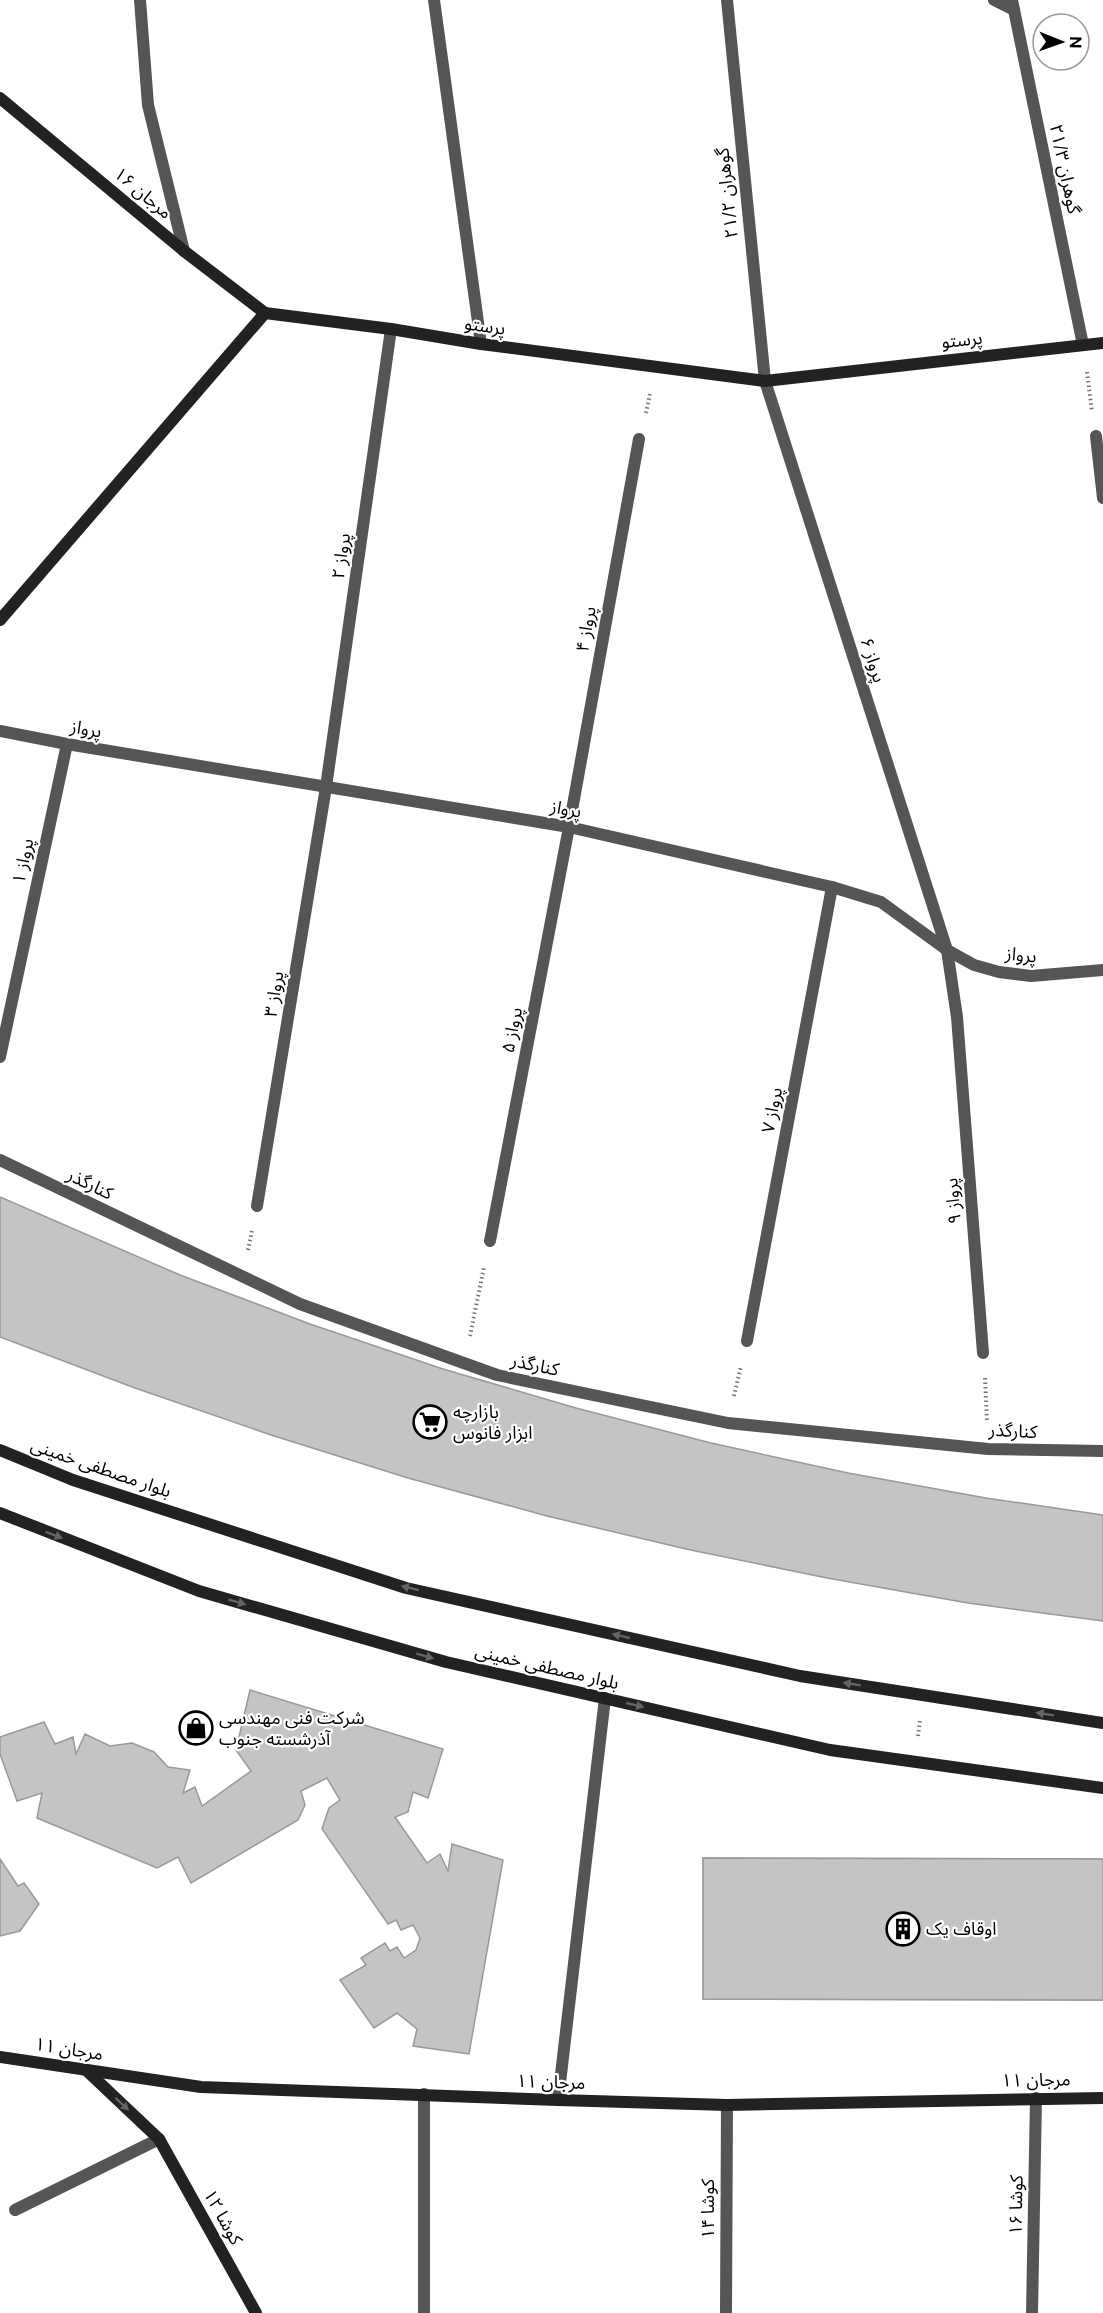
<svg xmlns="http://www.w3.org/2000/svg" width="1103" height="2313" viewBox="0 0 1103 2313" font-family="'Public Sans','Noto Sans Arabic',sans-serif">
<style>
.building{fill:#c4c4c4;stroke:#999;stroke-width:1.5}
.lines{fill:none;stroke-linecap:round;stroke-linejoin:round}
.path{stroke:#777;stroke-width:4;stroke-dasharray:1.5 3;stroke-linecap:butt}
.street{stroke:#555;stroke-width:12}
.secondary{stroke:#222;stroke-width:12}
.oneway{fill:#646464}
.labels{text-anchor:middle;stroke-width:4.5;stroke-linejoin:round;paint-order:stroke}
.street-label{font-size:18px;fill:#000;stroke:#fff}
.poi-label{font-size:18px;fill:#000;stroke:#fff;text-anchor:start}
</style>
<rect width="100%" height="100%" fill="#fff"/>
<g class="building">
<path d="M 0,1197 L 180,1275 L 310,1324 L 443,1369 L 576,1408 L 711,1443 L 848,1473 L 986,1498 L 1103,1515 L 1103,1621 L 968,1603 L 827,1578 L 686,1549 L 547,1516 L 408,1478 L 271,1435 L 135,1388 L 0,1337 Z"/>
<path d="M 250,1690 L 443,1749 L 428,1798 L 413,1792 L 408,1812 L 395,1817 L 427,1863 L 440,1854 L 448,1871 L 452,1844 L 503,1860 L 469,2054 L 413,2046 L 417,2029 L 397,2013 L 374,2028 L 340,1980 L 366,1965 L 361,1958 L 385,1943 L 390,1951 L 397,1947 L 404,1958 L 416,1950 L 420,1938 L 413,1925 L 401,1930 L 396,1920 L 388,1924 L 322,1829 L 329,1808 L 340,1800 L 327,1778 L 301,1791 L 305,1805 L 298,1820 L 191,1883 L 178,1857 L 157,1868 L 37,1818 L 42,1793 L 17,1801 L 0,1754 L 0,1737 L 44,1722 L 55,1744 L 73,1737 L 76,1754 L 85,1734 L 110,1746 L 132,1743 L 154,1752 L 168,1767 L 190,1770 L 183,1793 L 195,1787 L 202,1806 L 251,1771 L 236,1750 Z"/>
<path d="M 703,1858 L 1103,1859 L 1103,2000 L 703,1999 Z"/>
<path d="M 703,1858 L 1103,1859 L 1103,2000 L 703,1999 Z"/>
<path d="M 0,1859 L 18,1886 L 24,1883 L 39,1904 L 20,1931 L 0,1936 Z"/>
</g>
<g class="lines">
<g class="path">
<path d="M 1087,372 L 1092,412"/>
<path d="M 646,413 L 650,394"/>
<path d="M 248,1250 L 252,1231"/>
<path d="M 470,1336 L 484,1267"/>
<path d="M 985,1378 L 987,1421"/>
<path d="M 734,1396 L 741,1366"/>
<path d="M 918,1736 L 920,1720"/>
</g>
<g class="street">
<path d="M 140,0 L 148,105 L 184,251"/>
<path d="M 434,0 L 481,344"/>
<path d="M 727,0 L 765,381 L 947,950 L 957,1017 L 983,1353"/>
<path d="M 994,0 L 1014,10"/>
<path d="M 1012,0 L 1083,345"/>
<path d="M 1096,436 L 1103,498"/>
<path d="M 0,731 L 67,744 L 569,827 L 832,887 L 881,902 L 947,950 L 974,965 L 999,972 L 1031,976 L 1103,970"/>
<path d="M 0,1057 L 67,744"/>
<path d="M 0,1160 L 300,1304 L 497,1375 L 728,1423 L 988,1449 L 1103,1451"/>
<path d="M 257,1206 L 326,787 L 391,329"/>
<path d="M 490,1241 L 569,827 L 639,439"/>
<path d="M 747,1341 L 832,887"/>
<path d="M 424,2094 L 424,2313"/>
<path d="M 558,2100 L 605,1698"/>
<path d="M 15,2210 L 159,2139"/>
<path d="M 726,2313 L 727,2105"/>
<path d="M 1032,2313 L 1036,2098"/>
</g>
<g class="secondary">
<path d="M 0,98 L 184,251 L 265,313"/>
<path d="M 0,620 L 265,313 L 391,329 L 481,344 L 765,381 L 1103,343"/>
<path d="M 0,1450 L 73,1480 L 406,1588 L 800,1676 L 1103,1723"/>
<path d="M 0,1513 L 199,1591 L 446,1662 L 830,1750 L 1103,1788"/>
<path d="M 0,2057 L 201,2087 L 558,2100 L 727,2105 L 1103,2098"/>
<path d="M 86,2070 L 159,2139 L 256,2313"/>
</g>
</g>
<defs><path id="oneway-solid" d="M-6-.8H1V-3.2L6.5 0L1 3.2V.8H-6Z" transform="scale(1.5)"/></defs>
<g class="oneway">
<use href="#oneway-solid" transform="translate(54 1535) rotate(21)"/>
<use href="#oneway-solid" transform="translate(410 1588) rotate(-166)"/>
<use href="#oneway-solid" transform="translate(237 1602) rotate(16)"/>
<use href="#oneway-solid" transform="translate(621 1636) rotate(-167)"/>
<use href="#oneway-solid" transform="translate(425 1656) rotate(16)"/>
<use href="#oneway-solid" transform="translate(852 1684) rotate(-171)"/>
<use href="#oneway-solid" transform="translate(635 1705) rotate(13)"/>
<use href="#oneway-solid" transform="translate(1045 1714) rotate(-171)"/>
<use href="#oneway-solid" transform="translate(122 2104) rotate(43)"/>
</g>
<defs>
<g id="supermarket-ring" transform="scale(1.725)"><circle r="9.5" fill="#fff" stroke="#000" stroke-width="1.5"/><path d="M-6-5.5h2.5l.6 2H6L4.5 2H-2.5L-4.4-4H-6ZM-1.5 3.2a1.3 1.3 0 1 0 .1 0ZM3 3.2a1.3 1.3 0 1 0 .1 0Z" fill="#000"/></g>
<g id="shop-ring" transform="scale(1.725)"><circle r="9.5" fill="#fff" stroke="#000" stroke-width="1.5"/><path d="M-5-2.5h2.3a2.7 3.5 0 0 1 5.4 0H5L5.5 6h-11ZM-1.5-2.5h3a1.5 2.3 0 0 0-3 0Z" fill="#000"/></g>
<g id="building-ring" transform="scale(1.725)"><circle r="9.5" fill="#fff" stroke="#000" stroke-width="1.5"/><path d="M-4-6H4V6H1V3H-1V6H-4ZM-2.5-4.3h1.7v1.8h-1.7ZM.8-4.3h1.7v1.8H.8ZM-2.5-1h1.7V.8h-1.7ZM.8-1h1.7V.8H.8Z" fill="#000"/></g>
</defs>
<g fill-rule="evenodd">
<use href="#supermarket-ring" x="430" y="1422"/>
<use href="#shop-ring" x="196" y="1728"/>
<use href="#building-ring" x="903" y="1929"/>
</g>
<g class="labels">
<g class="street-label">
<text transform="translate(1065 169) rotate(78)" y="6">گوهران ۲۱/۳</text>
<text transform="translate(143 193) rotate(40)" y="6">مرجان ۱۶</text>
<text transform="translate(727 193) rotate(-96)" y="6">گوهران ۲۱/۲</text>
<text transform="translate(485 326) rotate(8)" y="6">پرستو</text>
<text transform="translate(962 340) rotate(-6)" y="6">پرستو</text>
<text transform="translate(341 556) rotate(-82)" y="6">پرواز ۲</text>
<text transform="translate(586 629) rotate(-80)" y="6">پرواز ۴</text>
<text transform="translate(873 660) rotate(72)" y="6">پرواز ۶</text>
<text transform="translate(86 729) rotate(10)" y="6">پرواز</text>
<text transform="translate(566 809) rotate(11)" y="6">پرواز</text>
<text transform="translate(23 861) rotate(-78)" y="6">پرواز ۱</text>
<text transform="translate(1021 955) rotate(6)" y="6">پرواز</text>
<text transform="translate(274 994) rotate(-81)" y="6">پرواز ۳</text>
<text transform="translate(512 1030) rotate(-79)" y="6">پرواز ۵</text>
<text transform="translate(772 1110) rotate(-79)" y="6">پرواز ۷</text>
<text transform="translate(90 1184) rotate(26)" y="6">کنارگذر</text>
<text transform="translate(953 1201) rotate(-95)" y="6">پرواز ۹</text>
<text transform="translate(535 1365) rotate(12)" y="6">کنارگذر</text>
<text transform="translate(1013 1431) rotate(3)" y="6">کنارگذر</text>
<text transform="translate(101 1468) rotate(19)" y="6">بلوار مصطفی خمینی</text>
<text transform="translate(547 1667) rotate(13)" y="6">بلوار مصطفی خمینی</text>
<text transform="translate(69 2049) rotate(9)" y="6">مرجان ۱۱</text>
<text transform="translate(1036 2080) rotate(-1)" y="6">مرجان ۱۱</text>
<text transform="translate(551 2082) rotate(2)" y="6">مرجان ۱۱</text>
<text transform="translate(1016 2205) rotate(-89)" y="6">کوشا ۱۶</text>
<text transform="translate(708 2209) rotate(-90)" y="6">کوشا ۱۴</text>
<text transform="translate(223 2217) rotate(61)" y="6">کوشا ۱۲</text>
</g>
<g class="poi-label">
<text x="453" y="1418">بازارچه<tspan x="453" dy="21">ابزار فانوس</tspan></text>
<text x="219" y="1724">شرکت فنی مهندسی<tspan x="219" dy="21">آذرشسته جنوب</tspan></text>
<text x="926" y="1935">اوقاف یک</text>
</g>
</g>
<g transform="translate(1061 42) rotate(91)"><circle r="28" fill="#ffffff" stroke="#999999" stroke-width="1.5"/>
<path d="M0-4.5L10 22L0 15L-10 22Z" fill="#000000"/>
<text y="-9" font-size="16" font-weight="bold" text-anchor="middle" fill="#000000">N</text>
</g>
</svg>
